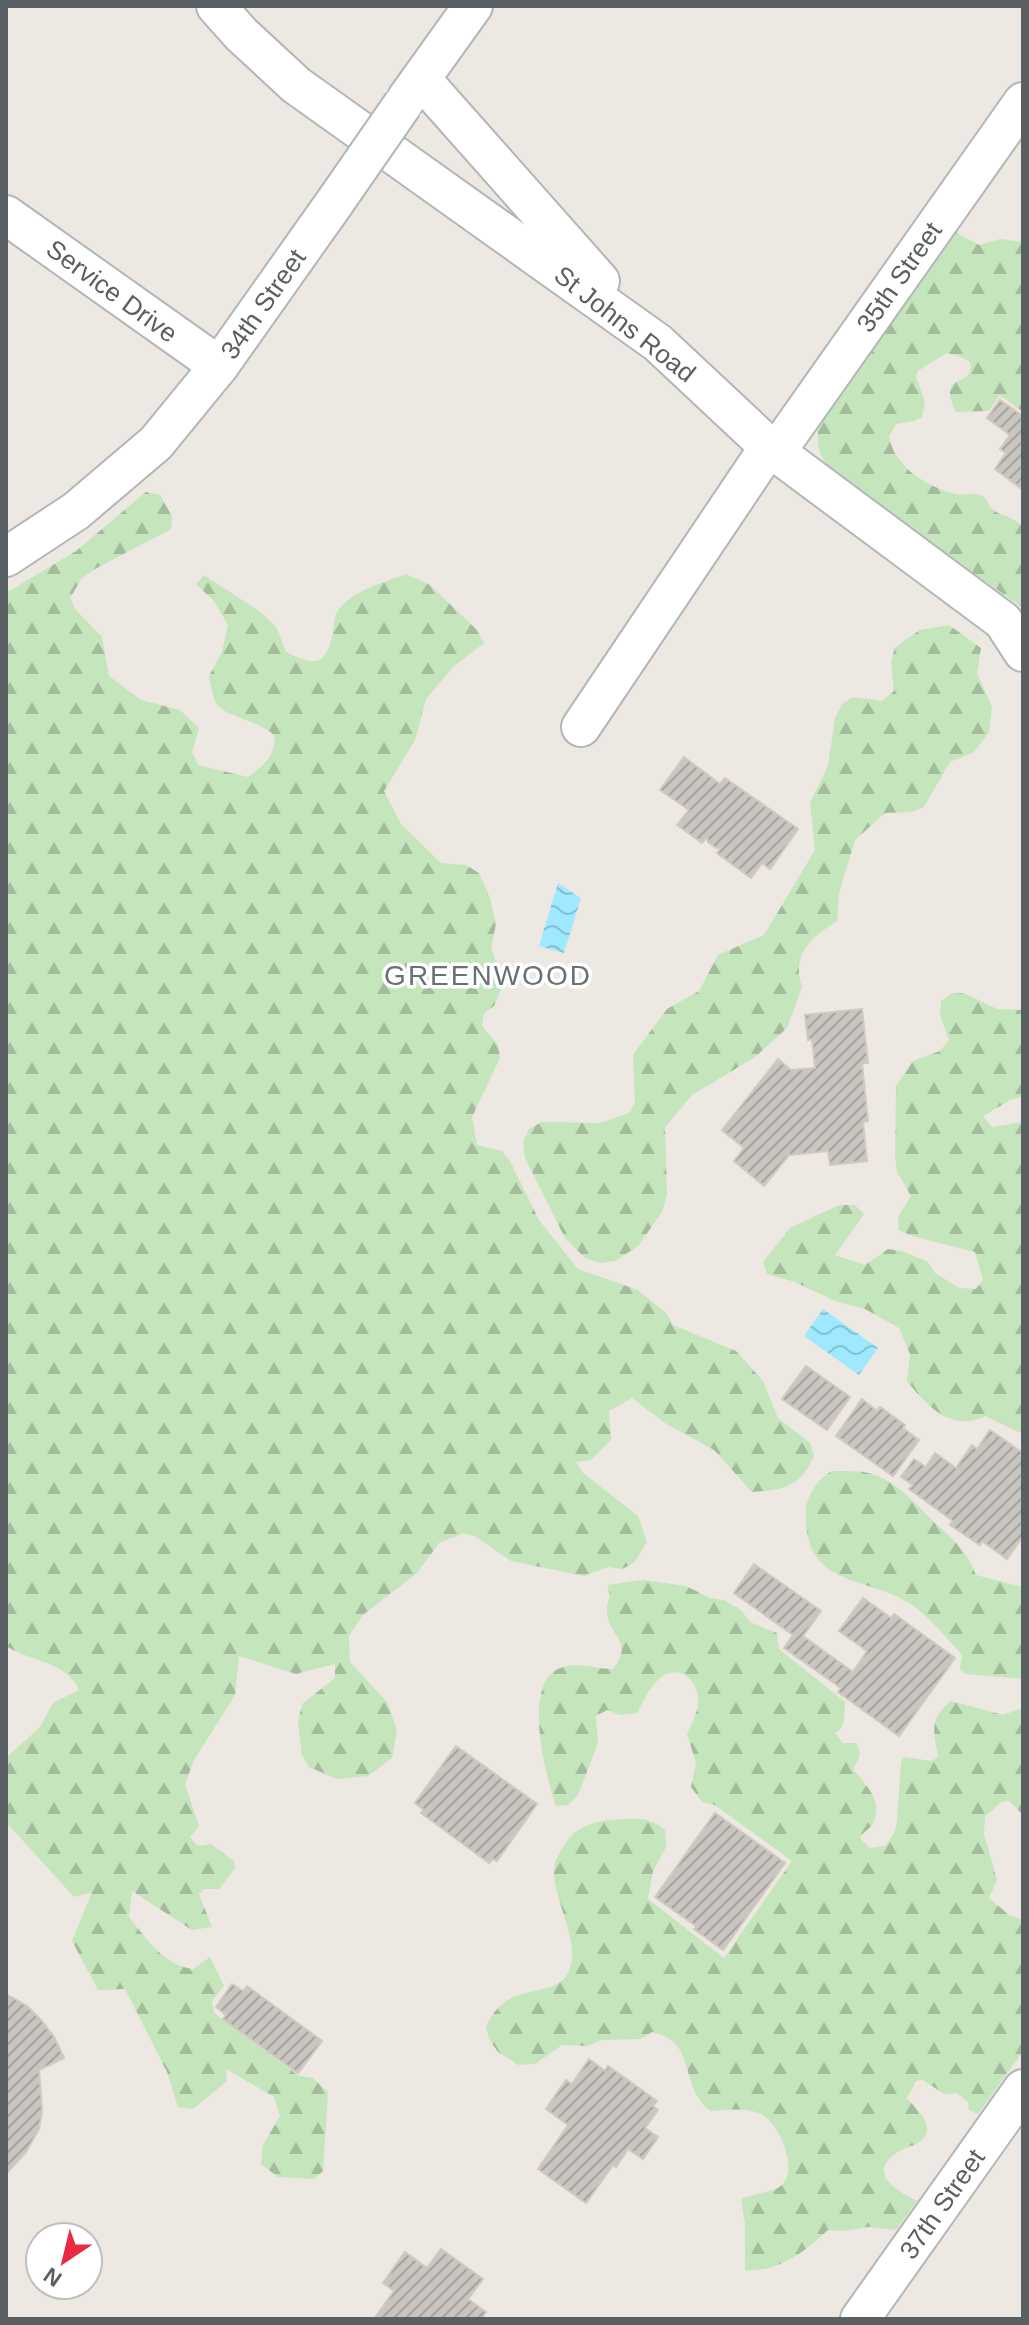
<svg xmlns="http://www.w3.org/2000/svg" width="1029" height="2325" viewBox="0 0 1029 2325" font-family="Helvetica,sans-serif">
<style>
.forest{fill:url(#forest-firs)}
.water{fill:url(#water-waves)}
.building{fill:url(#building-hatch);stroke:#d1c8bf;stroke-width:2}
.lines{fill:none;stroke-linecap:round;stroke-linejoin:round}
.minor-casing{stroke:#b2b6b9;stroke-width:42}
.minor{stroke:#fff;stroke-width:38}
.minor-bridge-casing{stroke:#b2b6b9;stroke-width:42;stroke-linecap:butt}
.minor-bridge{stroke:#fff;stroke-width:38}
.labels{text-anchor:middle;stroke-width:7;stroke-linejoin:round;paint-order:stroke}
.street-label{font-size:26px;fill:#595f62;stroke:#fff}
.neighbourhood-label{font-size:28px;letter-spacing:2px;fill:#6a7174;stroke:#fff}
</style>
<defs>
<pattern id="forest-firs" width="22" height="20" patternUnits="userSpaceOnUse" patternTransform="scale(2)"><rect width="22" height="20" fill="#c5e5bc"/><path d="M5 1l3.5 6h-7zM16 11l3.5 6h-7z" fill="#a3bd9c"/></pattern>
<pattern id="water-waves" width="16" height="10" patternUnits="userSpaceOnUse" patternTransform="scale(2)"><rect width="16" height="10" fill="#9ee9ff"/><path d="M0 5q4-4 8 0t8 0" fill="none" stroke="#84c0d2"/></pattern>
<pattern id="building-hatch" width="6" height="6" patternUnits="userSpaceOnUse" patternTransform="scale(2)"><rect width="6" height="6" fill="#c9c5c0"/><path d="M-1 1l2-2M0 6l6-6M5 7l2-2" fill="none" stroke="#a6a39f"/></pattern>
</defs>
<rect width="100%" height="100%" fill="#ede8e1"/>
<g class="forest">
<path d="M 953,231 L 979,245 L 1000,239 L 1023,242 L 1023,412 L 1000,395 L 989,411 L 956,412 C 935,369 976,390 970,362 L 959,356 L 946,353 L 918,371 L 916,377 L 925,402 L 922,417 L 915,421 L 896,424 L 889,436 C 894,467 926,486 955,494 C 964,496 977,491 985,498 C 988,501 989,506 992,509 C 1001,517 1010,514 1023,527 L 1023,608 L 837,477 C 819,460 815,444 819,421 Z"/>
<path d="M 146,492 L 160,495 L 172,516 L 171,529 L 95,569 L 82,578 L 70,598 L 75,609 L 102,637 L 109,676 L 141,700 L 180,710 L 199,728 L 192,752 L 198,765 L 248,777 C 264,765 274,758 275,736 C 258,719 223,718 215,701 C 212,694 211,684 209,676 L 222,652 L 228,625 L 214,601 L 196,584 L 204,575 L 259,611 L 277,628 L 286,652 C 315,666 326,667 333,632 C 334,627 334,618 336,614 C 348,591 384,583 406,574 L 430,585 L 477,630 L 484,643 L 453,667 L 426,699 L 415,740 L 384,791 L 401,824 L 441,863 L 466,865 L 479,873 L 490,898 L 496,924 L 491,948 L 504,983 L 494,1006 L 484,1013 L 482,1026 L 498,1045 L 500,1058 L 472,1117 L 477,1145 L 502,1151 L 510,1161 L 539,1220 L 578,1269 L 638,1290 L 667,1314 L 673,1325 L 736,1351 L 763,1381 L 778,1418 L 810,1443 L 814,1456 C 801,1487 783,1490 752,1492 L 714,1450 L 665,1423 L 632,1398 L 609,1411 L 611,1440 L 591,1460 L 576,1462 L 582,1472 L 638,1516 L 647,1542 L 634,1563 L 622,1569 L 608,1567 L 584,1576 L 511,1561 L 476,1537 L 464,1533 L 439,1543 L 417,1573 L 363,1615 L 349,1636 L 350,1662 L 387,1702 L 397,1730 L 392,1758 L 368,1776 L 337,1779 L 309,1767 L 302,1755 L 298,1723 L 302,1704 L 335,1678 L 335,1664 L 296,1674 L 239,1656 L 235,1695 L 194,1760 L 185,1784 L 199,1826 L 190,1837 L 198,1846 L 211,1844 L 234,1861 L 235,1868 L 219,1889 L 204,1889 L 199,1894 L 212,1927 L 192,1930 L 132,1891 L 129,1917 C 147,1939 163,1965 193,1969 L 210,1957 L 224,1986 L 212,2001 L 214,2013 L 299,2076 L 313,2078 L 328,2092 L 323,2171 L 314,2179 L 278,2177 L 261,2164 L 263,2145 L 280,2116 L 274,2097 L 226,2069 L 227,2081 L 193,2109 L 178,2107 L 167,2072 L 125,1989 L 98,1990 L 72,1941 L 92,1892 L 74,1897 L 6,1822 L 6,1758 L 40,1727 L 53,1703 L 79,1690 C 67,1661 30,1662 6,1646 L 6,593 L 76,551 Z"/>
<path d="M 949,625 L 981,648 L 977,673 L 992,707 L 989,732 L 974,752 L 950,762 L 924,807 L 912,812 L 885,813 L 855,840 L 839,893 L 837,921 C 811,937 791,955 802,987 L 787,1028 L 755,1057 L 692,1095 L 665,1127 L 667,1195 L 662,1212 L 638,1246 L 615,1261 L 600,1263 L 585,1258 L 565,1238 L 525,1158 L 523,1142 L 529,1129 L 542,1122 L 600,1123 L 629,1113 L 635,1102 L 633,1055 L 667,1009 L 699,991 L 718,955 L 764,935 L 815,850 L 810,803 L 828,766 L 835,718 L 842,704 L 853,697 L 882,701 L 894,691 L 891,662 L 895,647 L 920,630 Z"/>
<path d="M 964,993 L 997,1009 L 1023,1010 L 1023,1097 L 1012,1099 L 983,1116 L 992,1127 L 1023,1122 L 1023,1434 L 985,1416 C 952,1433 927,1406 907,1381 L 910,1354 L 899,1328 L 865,1309 L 835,1301 L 795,1282 L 767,1274 L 763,1262 L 790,1228 L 839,1205 L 855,1205 L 864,1214 L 835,1255 L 865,1265 L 888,1249 L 902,1251 L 928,1262 L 935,1273 L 959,1288 L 976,1289 L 983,1280 L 975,1252 L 912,1236 L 899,1230 L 898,1217 L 911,1196 L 897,1171 L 895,1158 L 896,1086 L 913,1061 L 940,1051 L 949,1040 L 940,1015 L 941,1001 L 950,994 Z"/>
<path d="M 833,1471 C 850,1471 867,1470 882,1478 C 903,1488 918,1507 934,1522 C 953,1539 967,1551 976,1575 L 1023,1587 L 1023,1679 L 966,1674 L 960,1669 L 962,1656 L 959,1651 C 945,1637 931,1619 915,1607 C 870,1574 802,1591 806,1510 C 806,1496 820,1476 833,1471 Z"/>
<path d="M 643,1580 L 686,1586 L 710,1598 L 724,1600 L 741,1610 L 750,1622 L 777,1633 L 779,1649 L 845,1702 C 844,1714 846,1728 835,1733 L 843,1743 L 856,1743 C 863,1754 859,1759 853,1769 C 866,1785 884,1802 873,1823 C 870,1830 864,1830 860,1838 L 870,1848 L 885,1846 L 894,1834 L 897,1821 L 901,1762 L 904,1757 L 932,1761 L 938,1757 C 934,1731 928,1719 951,1701 L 1003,1715 L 1023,1708 L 1023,1815 L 1009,1801 L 1001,1802 L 985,1817 L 984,1834 L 997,1880 L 989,1898 L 1009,1915 L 1023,1920 L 1023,2051 L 978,2114 L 969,2110 L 968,2102 L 957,2093 L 944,2094 L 923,2080 L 916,2081 L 907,2098 C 914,2107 928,2118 927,2130 C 925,2145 907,2146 898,2152 C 865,2173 897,2191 917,2201 L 896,2230 L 869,2227 L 842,2231 L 828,2230 C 805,2251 779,2273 745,2270 L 745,2224 L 741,2199 C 754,2193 771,2194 782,2185 C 799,2170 779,2122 761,2114 C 745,2107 728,2110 711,2111 C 677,2087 700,2043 652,2032 L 641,2039 L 601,2040 L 588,2046 L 562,2045 L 535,2064 L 519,2065 L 498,2052 L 489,2039 L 486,2027 C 506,1978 554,2001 568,1973 C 583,1944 553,1901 554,1871 C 554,1860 560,1852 566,1843 C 578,1823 603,1820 625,1819 C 642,1818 652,1819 665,1830 L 666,1847 L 653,1871 L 648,1899 L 724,1958 L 792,1861 L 715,1805 L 702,1802 L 691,1787 L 696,1763 L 687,1734 C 691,1725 697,1714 698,1704 C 700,1680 678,1661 658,1680 C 648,1689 643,1702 637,1713 L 620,1715 L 607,1710 L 596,1716 L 598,1743 L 578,1795 L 568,1805 L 556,1806 C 546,1777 522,1686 558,1669 C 577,1660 593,1669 613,1669 C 636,1639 606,1637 607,1609 C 608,1597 612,1598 607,1585 Z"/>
</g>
<g class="water">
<path d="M 558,883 L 581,898 L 564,953 L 539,946 Z"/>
<path d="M 823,1309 L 878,1348 L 859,1375 L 804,1336 Z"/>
</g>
<g class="building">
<path d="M 1000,400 L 1023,416 L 1023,490 L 995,469 L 1006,453 L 1000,449 L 1010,435 L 987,418 Z"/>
<path d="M 684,757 L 720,784 L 725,778 L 798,829 L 770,869 L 762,863 L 751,878 L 717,853 L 722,847 L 716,848 L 708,842 L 707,837 L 702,843 L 677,825 L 689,810 L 660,790 Z"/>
<path d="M 862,1009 L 868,1063 L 862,1063 L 868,1121 L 863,1122 L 867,1161 L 830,1165 L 828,1151 L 789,1155 L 764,1186 L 734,1161 L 744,1148 L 722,1130 L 778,1059 L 791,1070 L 815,1068 L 812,1039 L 808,1040 L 805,1015 Z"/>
<path d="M 806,1366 L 850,1397 L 827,1430 L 782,1399 Z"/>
<path d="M 862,1399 L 877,1411 L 880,1407 L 905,1425 L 903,1428 L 919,1440 L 893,1476 L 836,1436 Z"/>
<path d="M 990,1430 L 1023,1453 L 1023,1536 L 1007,1559 L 982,1541 L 980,1545 L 950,1525 L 953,1521 L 909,1489 L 913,1485 L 901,1477 L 914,1459 L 926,1467 L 935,1453 L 956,1468 L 972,1445 L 977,1449 Z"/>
<path d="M 754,1564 L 821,1611 L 803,1636 L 853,1672 L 867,1651 L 839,1631 L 863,1598 L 891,1618 L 894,1614 L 955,1658 L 899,1736 L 838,1692 L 841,1688 L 784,1648 L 793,1635 L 734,1593 Z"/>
<path d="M 456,1746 L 537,1804 L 497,1861 L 493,1859 L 489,1863 L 421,1813 L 424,1810 L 415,1803 Z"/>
<path d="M 715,1813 L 785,1863 L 723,1950 L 694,1929 L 697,1927 L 655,1897 Z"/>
<path d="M 232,1984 L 243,1991 L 247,1986 L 322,2041 L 298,2073 L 223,2019 L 226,2015 L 216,2007 Z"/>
<path d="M 6,1994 L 27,2006 L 41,2020 L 54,2037 L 64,2058 L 39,2070 L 42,2111 L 39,2129 L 26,2152 L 6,2174 Z"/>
<path d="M 589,2059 L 605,2071 L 608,2066 L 657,2101 L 653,2106 L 658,2110 L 645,2128 L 658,2137 L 643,2159 L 628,2149 L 616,2167 L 613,2165 L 586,2203 L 538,2169 L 568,2125 L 546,2109 L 566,2080 L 572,2084 Z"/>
<path d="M 441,2249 L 483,2279 L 468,2299 L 486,2312 L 481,2319 L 374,2319 L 394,2291 L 383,2283 L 405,2252 L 427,2268 Z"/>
</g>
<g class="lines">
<g class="minor-casing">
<g id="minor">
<path d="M 216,6 L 241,34 L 296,85 L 658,343 L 769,447 L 1003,621 L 1023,652"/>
<path d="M 421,79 L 600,281"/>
<path d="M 407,98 L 473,6"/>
<path d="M 6,215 L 219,366"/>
<path d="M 776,452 L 1023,102"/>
<path d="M 6,557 L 76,511 L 156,443 L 219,366 L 335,202"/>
<path d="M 581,727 L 769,447"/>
<path d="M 860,2319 L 1023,2089"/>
</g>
</g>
<use href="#minor" class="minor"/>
<g class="minor-bridge-casing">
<path id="minor-bridge" d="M 335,202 L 403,104"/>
</g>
<use href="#minor-bridge" class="minor-bridge"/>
</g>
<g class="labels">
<g class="street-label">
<text transform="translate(899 277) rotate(-55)" y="9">35th Street</text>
<text transform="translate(112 291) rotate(36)" y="9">Service Drive</text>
<text transform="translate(263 304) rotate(-55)" y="9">34th Street</text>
<text transform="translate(625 324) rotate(38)" y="9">St Johns Road</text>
<text transform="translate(942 2204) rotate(-55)" y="9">37th Street</text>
</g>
<g class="neighbourhood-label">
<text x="488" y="985">GREENWOOD</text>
</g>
</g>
<rect width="1029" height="2325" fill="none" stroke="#595f62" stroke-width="16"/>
<g transform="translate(64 2261) rotate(215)"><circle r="38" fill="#ffffff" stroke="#bdbfc0" stroke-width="2"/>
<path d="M0-6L14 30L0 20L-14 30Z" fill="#eb2942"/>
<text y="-12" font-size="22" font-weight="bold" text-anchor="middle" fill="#595f62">N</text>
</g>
</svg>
